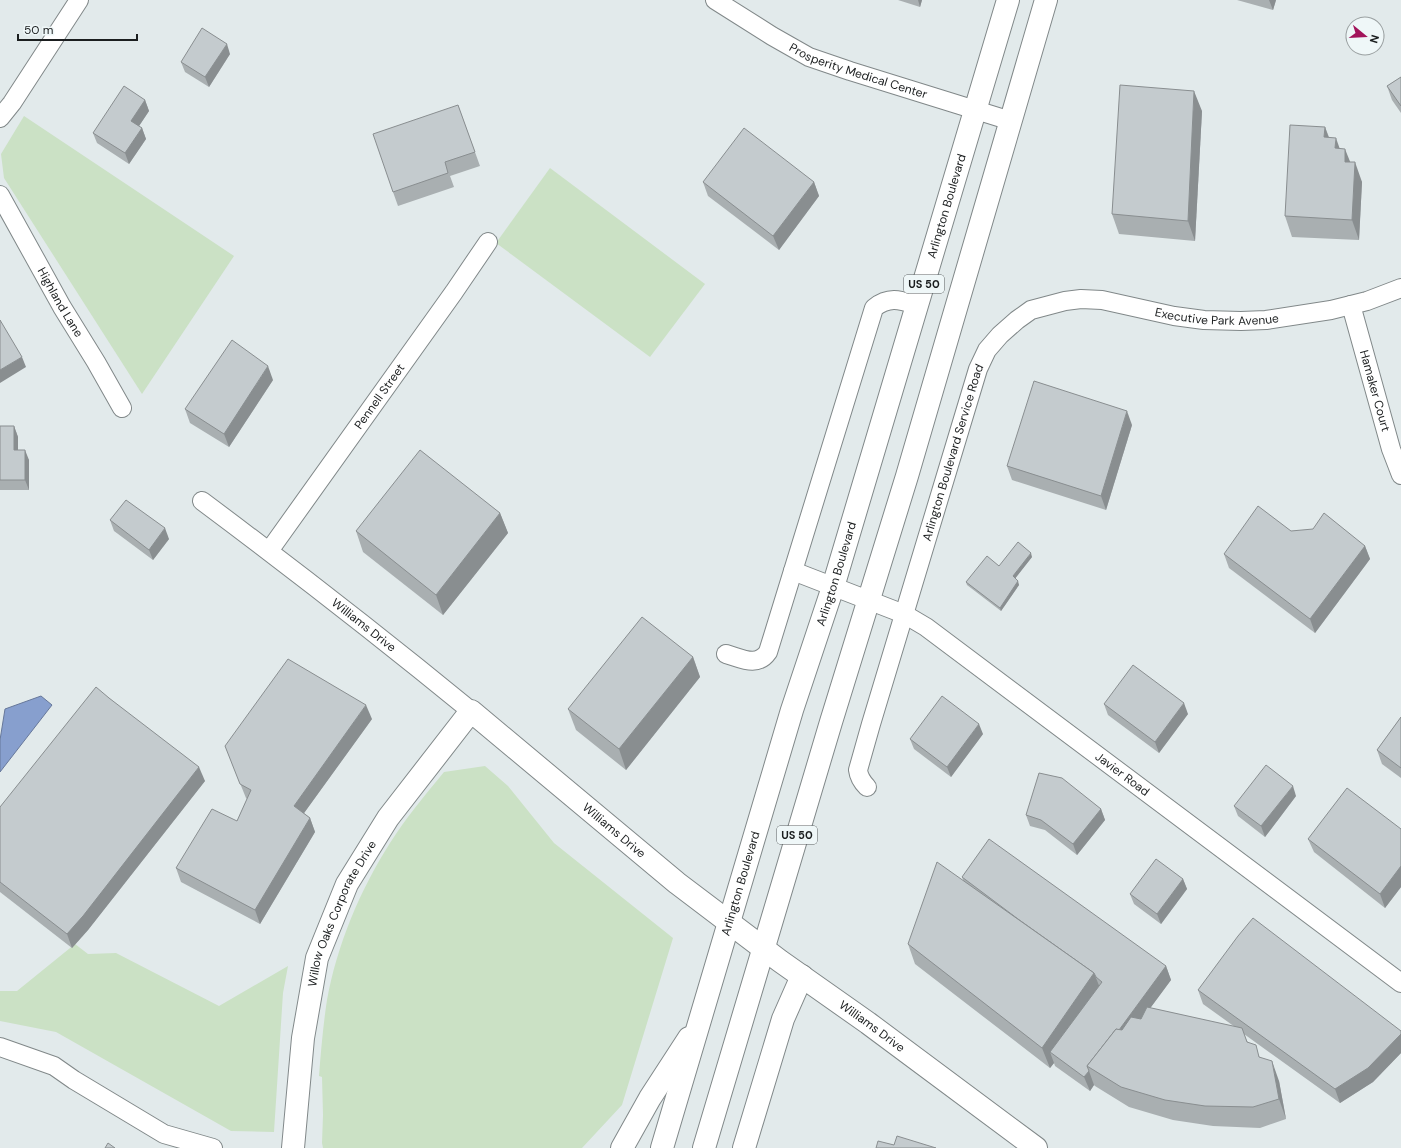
<svg xmlns="http://www.w3.org/2000/svg" width="1401" height="1148" viewBox="0 0 1401 1148" font-family="'DM Sans',sans-serif">
<style>
.green{fill:#cbe1c5}
.water{fill:#879fce;stroke:#67789a}
.lines{fill:none;stroke-linecap:round;stroke-linejoin:round}
.minor-casing{stroke:#818889;stroke-width:20}
.tertiary-casing{stroke:#818889;stroke-width:24}
.primary-casing{stroke:#818889;stroke-width:24}
.minor{stroke:#fff;stroke-width:18}
.tertiary{stroke:#fff;stroke-width:22}
.primary{stroke:#fff;stroke-width:22}
.wall{fill:#a9afb1}
.shaded-wall{fill:#898e90}
.building{fill:#c4cbce;stroke:#898e90}
.labels{text-anchor:middle;stroke-width:3;stroke-linejoin:round;paint-order:stroke}
.shield{fill:#eff7f8;stroke:#5b5f60;stroke-width:1}
.shield-label{font-size:11px;font-weight:bold;fill:#1b1e1f}
.street-label{font-size:12px;fill:#1b1e1f;stroke:#eff7f8}
</style>
<rect width="100%" height="100%" fill="#e2eaeb"/>
<g class="green">
<path d="M 24,116 L 234,256 L 142,394 L 4,178 L 1,154 Z"/>
<path d="M 550,168 L 705,284 L 650,357 L 496,243 Z"/>
<path d="M 485,766 L 508,786 L 554,843 L 673,938 L 622,1105 L 582,1148 L 323,1148 L 322,1143 L 323,1115 L 322,1077 L 319,1076 C 321,1051 323,1026 327,1000 C 337,945 360,890 390,843 C 406,818 425,795 444,772 Z"/>
<path d="M 75,944 L 88,954 L 116,953 L 219,1006 L 288,966 L 283,993 L 274,1132 L 231,1131 L 56,1032 L 0,1021 L 0,991 L 17,991 Z"/>
</g>
<path class="water" d="M 41,696 L 52,705 L 0,772 L 0,740 L 5,709 Z"/>
<g class="lines">
<g class="minor-casing">
<g id="minor">
<path id="s1" d="M 715,0 L 772,36 L 809,57 L 850,71 L 1011,121"/>
<path d="M 0,118 L 12,103 L 79,0"/>
<path id="s2" d="M 0,195 L 62,307 L 96,362 L 122,408"/>
<path id="s3" d="M 1351,305 L 1391,449 L 1401,475"/>
<path id="s4" d="M 202,501 C 293,569 383,639 471,711"/>
<path id="s5" d="M 269,551 L 454,292 L 488,242"/>
<path id="s6" d="M 793,571 L 904,614 L 926,627 L 1401,983"/>
<path d="M 726,654 C 741,658 757,668 768,652 L 874,308 C 889,296 900,300 917,305"/>
<path id="s7" d="M 867,787 C 862,782 859,778 858,770 L 871,724 L 978,369 L 987,350 L 1000,335 L 1017,320 L 1031,310 L 1065,301 L 1081,299 L 1102,300 L 1174,316 L 1204,320 L 1241,321 L 1266,320 L 1331,310 L 1367,301 L 1401,288"/>
<path d="M 0,1047 L 54,1066 L 74,1080 L 164,1134 L 213,1148"/>
</g>
</g>
<g class="tertiary-casing">
<g id="tertiary">
<path id="s8" d="M 293,1148 L 303,1038 L 317,958 L 347,884 L 388,818 L 471,711 L 677,883 L 780,961 L 868,1023 L 1036,1148"/>
<path d="M 744,1148 L 783,1019 L 802,976"/>
</g>
</g>
<g class="primary-casing">
<g id="primary">
<path d="M 622,1148 L 650,1098 L 689,1038"/>
<path id="s9" d="M 662,1148 L 792,710 L 833,587 L 1008,0"/>
<path d="M 704,1148 L 831,722 L 907,476 L 1046,0"/>
</g>
</g>
<use href="#minor" class="minor"/>
<use href="#tertiary" class="tertiary"/>
<use href="#primary" class="primary"/>
</g>
<g class="wall">
<path d="M 898,0 L 922,0 L 920,7 Z"/>
<path d="M 1237,0 L 1276,0 L 1273,10 Z"/>
<path d="M 230,54 L 209,87 L 185,72 L 181,62 Z"/>
<path d="M 1401,77 L 1401,113 L 1392,100 L 1387,86 Z"/>
<path d="M 145,100 L 149,111 L 139,126 L 142,128 L 146,139 L 129,164 L 97,143 L 93,133 Z"/>
<path d="M 458,105 L 480,166 L 450,176 L 454,187 L 398,206 L 393,192 Z"/>
<path d="M 1202,111 L 1195,241 L 1119,234 L 1112,214 Z"/>
<path d="M 1325,127 L 1329,137 L 1340,149 L 1350,162 L 1362,182 L 1359,240 L 1292,237 L 1285,216 Z"/>
<path d="M 703,182 L 814,182 L 819,196 L 779,250 L 708,196 Z"/>
<path d="M 273,380 L 229,447 L 190,423 L 185,409 Z"/>
<path d="M 1132,425 L 1106,510 L 1012,480 L 1007,466 Z"/>
<path d="M 0,426 L 14,426 L 18,437 L 18,450 L 29,460 L 29,490 L 0,490 Z"/>
<path d="M 500,513 L 508,533 L 443,615 L 363,552 L 356,531 Z"/>
<path d="M 110,520 L 169,539 L 153,560 L 114,531 Z"/>
<path d="M 1291,531 L 1365,546 L 1370,559 L 1315,633 L 1229,568 L 1224,554 Z"/>
<path d="M 1032,557 L 1015,578 L 1019,585 L 1001,611 L 967,585 L 966,582 L 999,566 Z"/>
<path d="M 693,657 L 700,677 L 626,770 L 576,730 L 568,709 Z"/>
<path d="M 109,698 L 205,781 L 88,930 L 72,948 L 0,892 L 0,807 Z"/>
<path d="M 1104,704 L 1188,714 L 1159,753 L 1108,715 Z"/>
<path d="M 1401,717 L 1401,778 L 1382,764 L 1377,750 Z"/>
<path d="M 372,719 L 304,813 L 310,818 L 315,832 L 260,924 L 181,882 L 176,868 L 237,821 L 247,799 L 246,798 L 225,746 Z"/>
<path d="M 983,734 L 951,777 L 914,749 L 910,739 Z"/>
<path d="M 1296,796 L 1265,837 L 1238,816 L 1234,806 Z"/>
<path d="M 1101,809 L 1105,820 L 1077,855 L 1045,830 L 1030,826 L 1026,815 Z"/>
<path d="M 1401,829 L 1401,887 L 1385,908 L 1314,852 L 1308,839 Z"/>
<path d="M 962,877 L 1166,966 L 1171,980 L 1150,1008 L 1235,1027 L 1203,1004 L 1198,990 L 1401,1031 L 1401,1053 L 1373,1082 L 1340,1103 L 1244,1034 L 1248,1043 L 1279,1081 L 1286,1119 L 1260,1128 L 1213,1126 L 1173,1120 L 1129,1107 L 1095,1086 L 1094,1085 L 1090,1091 L 1055,1066 L 1054,1063 L 1050,1068 L 915,964 L 908,944 L 963,880 Z"/>
<path d="M 1183,879 L 1187,889 L 1161,924 L 1134,904 L 1130,894 Z"/>
</g>
<g class="shaded-wall">
<path d="M 918,0 L 922,0 L 920,7 Z"/>
<path d="M 1269,0 L 1276,0 L 1273,10 Z"/>
<path d="M 227,44 L 230,54 L 209,87 L 205,77 Z"/>
<path d="M 1194,91 L 1202,111 L 1195,241 L 1188,221 Z"/>
<path d="M 145,100 L 149,111 L 135,132 L 131,121 Z"/>
<path d="M 1325,127 L 1332,147 L 1324,137 Z"/>
<path d="M 142,128 L 146,139 L 129,164 L 125,153 Z"/>
<path d="M 1336,138 L 1343,158 L 1335,148 Z"/>
<path d="M 1345,149 L 1353,169 L 1345,162 Z"/>
<path d="M 1355,162 L 1362,182 L 1359,240 L 1352,220 Z"/>
<path d="M 814,182 L 819,196 L 779,250 L 773,236 Z"/>
<path d="M 22,357 L 26,367 L 0,383 L 0,370 Z"/>
<path d="M 268,366 L 273,380 L 229,447 L 224,434 Z"/>
<path d="M 1127,411 L 1132,425 L 1106,510 L 1101,496 Z"/>
<path d="M 14,426 L 18,437 L 18,460 L 14,450 Z"/>
<path d="M 25,450 L 29,460 L 29,490 L 25,480 Z"/>
<path d="M 500,513 L 508,533 L 443,615 L 436,595 Z"/>
<path d="M 165,528 L 169,539 L 153,560 L 149,550 Z"/>
<path d="M 1365,546 L 1370,559 L 1315,633 L 1310,619 Z"/>
<path d="M 1031,553 L 1032,557 L 1014,580 L 1013,576 Z"/>
<path d="M 1018,581 L 1019,585 L 1001,611 L 1000,608 Z"/>
<path d="M 693,657 L 700,677 L 626,770 L 619,749 Z"/>
<path d="M 1184,703 L 1188,714 L 1159,753 L 1155,742 Z"/>
<path d="M 366,705 L 372,719 L 299,820 L 294,806 Z"/>
<path d="M 979,724 L 983,734 L 951,777 L 947,767 Z"/>
<path d="M 199,767 L 205,781 L 88,930 L 72,948 L 67,934 Z"/>
<path d="M 1293,786 L 1296,796 L 1265,837 L 1261,826 Z"/>
<path d="M 1101,809 L 1105,820 L 1077,855 L 1073,844 Z"/>
<path d="M 310,818 L 315,832 L 260,924 L 255,910 Z"/>
<path d="M 1401,866 L 1401,887 L 1385,908 L 1380,894 Z"/>
<path d="M 1183,879 L 1187,889 L 1161,924 L 1157,914 Z"/>
<path d="M 1166,966 L 1171,980 L 1101,1075 L 1091,1068 Z"/>
<path d="M 1094,973 L 1102,993 L 1050,1052 L 1054,1063 L 1050,1068 L 1042,1048 Z"/>
<path d="M 1401,1034 L 1401,1053 L 1373,1082 L 1340,1103 L 1335,1089 Z"/>
<path d="M 1272,1061 L 1279,1081 L 1286,1119 L 1279,1099 Z"/>
<path d="M 1089,1071 L 1094,1085 L 1090,1091 L 1084,1077 Z"/>
</g>
<g class="building">
<path d="M 202,28 L 227,44 L 205,77 L 181,62 Z"/>
<path d="M 1401,77 L 1401,106 L 1387,86 Z"/>
<path d="M 1120,85 L 1194,91 L 1188,221 L 1112,214 Z"/>
<path d="M 124,86 L 145,100 L 131,121 L 142,128 L 125,153 L 93,133 Z"/>
<path d="M 458,105 L 475,152 L 445,162 L 448,173 L 393,192 L 373,134 Z"/>
<path d="M 1290,125 L 1325,127 L 1324,137 L 1336,138 L 1335,148 L 1345,149 L 1345,162 L 1355,162 L 1352,220 L 1285,216 Z"/>
<path d="M 744,128 L 814,182 L 773,236 L 703,182 Z"/>
<path d="M 0,320 L 22,357 L 0,370 Z"/>
<path d="M 232,340 L 268,366 L 224,434 L 185,409 Z"/>
<path d="M 1034,381 L 1127,411 L 1101,496 L 1007,466 Z"/>
<path d="M 0,426 L 14,426 L 14,450 L 25,450 L 25,480 L 0,480 Z"/>
<path d="M 420,450 L 500,513 L 436,595 L 356,531 Z"/>
<path d="M 126,500 L 165,528 L 149,550 L 110,520 Z"/>
<path d="M 1258,506 L 1291,531 L 1313,529 L 1324,513 L 1365,546 L 1310,619 L 1224,554 Z"/>
<path d="M 1018,542 L 1031,553 L 1013,576 L 1018,581 L 1000,608 L 966,582 L 987,556 L 999,566 Z"/>
<path d="M 642,617 L 693,657 L 619,749 L 568,709 Z"/>
<path d="M 288,659 L 366,705 L 294,806 L 310,818 L 255,910 L 176,868 L 212,809 L 237,821 L 251,790 L 240,784 L 225,746 Z"/>
<path d="M 1133,665 L 1184,703 L 1155,742 L 1104,704 Z"/>
<path d="M 96,687 L 109,698 L 199,767 L 83,916 L 67,934 L 0,882 L 0,807 Z"/>
<path d="M 942,696 L 979,724 L 947,767 L 910,739 Z"/>
<path d="M 1401,717 L 1401,768 L 1377,750 Z"/>
<path d="M 1266,765 L 1293,786 L 1261,826 L 1234,806 Z"/>
<path d="M 1039,773 L 1062,778 L 1101,809 L 1073,844 L 1041,820 L 1026,815 Z"/>
<path d="M 1347,788 L 1401,829 L 1401,866 L 1380,894 L 1308,839 Z"/>
<path d="M 989,839 L 1166,966 L 1119,1030 L 1116,1029 L 1087,1066 L 1089,1071 L 1084,1077 L 1050,1052 L 1102,982 L 1096,977 L 1094,973 L 1018,919 L 962,877 Z"/>
<path d="M 1156,859 L 1183,879 L 1157,914 L 1130,894 Z"/>
<path d="M 937,862 L 1094,973 L 1042,1048 L 908,944 Z"/>
<path d="M 1253,918 L 1401,1031 L 1401,1034 L 1368,1068 L 1335,1089 L 1198,990 L 1238,936 Z"/>
<path d="M 1147,1007 L 1242,1028 L 1247,1042 L 1256,1045 L 1259,1057 L 1272,1061 L 1279,1099 L 1253,1107 L 1205,1106 L 1165,1100 L 1121,1087 L 1087,1066 L 1116,1029 L 1122,1030 L 1131,1017 L 1141,1019 Z"/>
<path d="M 897,1136 L 936,1148 L 876,1148 L 878,1141 L 894,1145 Z"/>
<path d="M 108,1143 L 115,1148 L 105,1148 Z"/>
</g>
<g class="labels">
<g class="shield">
<rect x="904" y="275" width="40" height="18" rx="3"/>
<rect x="777" y="826" width="40" height="18" rx="3"/>
</g>
<g class="shield-label">
<text x="924" y="288">US 50</text>
<text x="797" y="839">US 50</text>
</g>
<g class="street-label">
<text dy="4" stroke="none"><textPath href="#s1" startOffset="161">Prosperity Medical Center</textPath></text>
<text dy="4" stroke="none"><textPath href="#s9" startOffset="984">Arlington Boulevard</textPath></text>
<text dy="4" stroke="none"><textPath href="#s2" startOffset="123">Highland Lane</textPath></text>
<text dy="4" stroke="none"><textPath href="#s7" startOffset="708">Executive Park Avenue</textPath></text>
<text dy="4" stroke="none"><textPath href="#s3" startOffset="89">Hamaker Court</textPath></text>
<text dy="4" stroke="none"><textPath href="#s5" startOffset="190">Pennell Street</textPath></text>
<text dy="4" stroke="none"><textPath href="#s7" startOffset="351">Arlington Boulevard Service Road</textPath></text>
<text dy="4" stroke="none"><textPath href="#s9" startOffset="600">Arlington Boulevard</textPath></text>
<text dy="4" stroke="none"><textPath href="#s4" startOffset="204">Williams Drive</textPath></text>
<text dy="4" stroke="none"><textPath href="#s6" startOffset="390">Javier Road</textPath></text>
<text dy="4" stroke="none"><textPath href="#s8" startOffset="671">Williams Drive</textPath></text>
<text dy="4" stroke="none"><textPath href="#s9" startOffset="276">Arlington Boulevard</textPath></text>
<text dy="4" stroke="none"><textPath href="#s8" startOffset="242">Willow Oaks Corporate Drive</textPath></text>
<text dy="4" stroke="none"><textPath href="#s8" startOffset="995">Williams Drive</textPath></text>
</g>
</g>
<g transform="translate(1365 36) rotate(108)"><circle r="19" fill="#eff7f8" stroke="#9aa0a1"/>
<path d="M0-3L7 15L0 10L-7 15Z" fill="#a2145b"/>
<text y="-6" font-size="11" font-weight="bold" text-anchor="middle" fill="#1b1e1f">N</text>
</g>
<path d="M18 34v6h119v-6" fill="none" stroke="#1b1e1f" stroke-width="2"/>
<text x="24" y="34" font-size="12" fill="#1b1e1f" stroke="#eff7f8" stroke-width="3" paint-order="stroke">50 m</text>
</svg>
